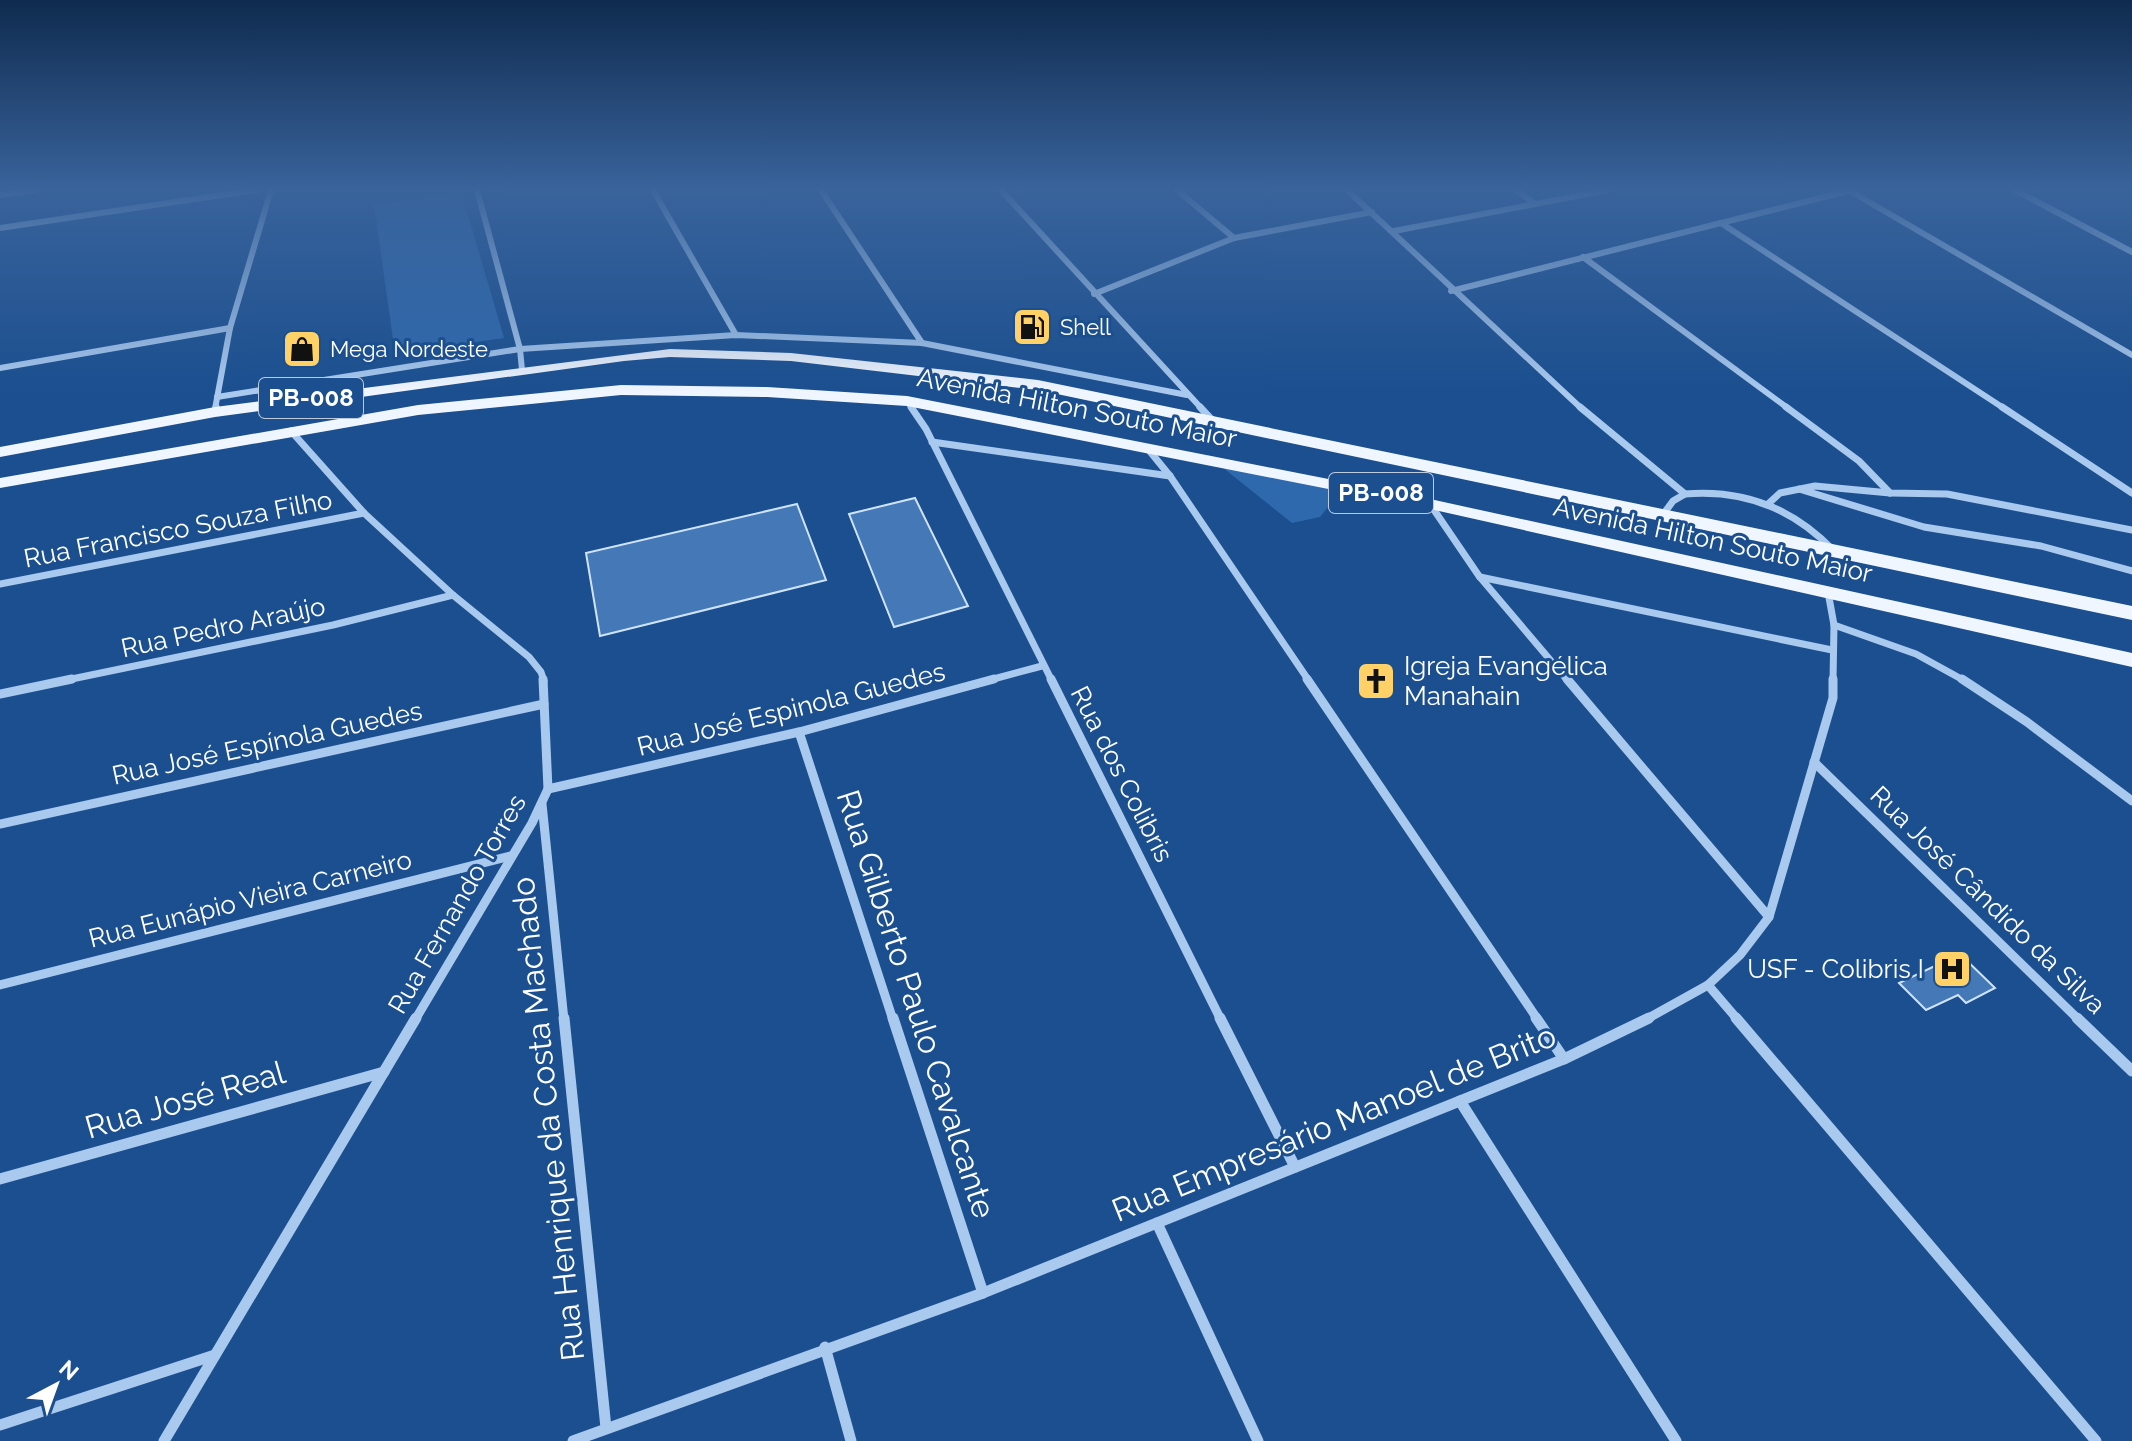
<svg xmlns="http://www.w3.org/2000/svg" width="2132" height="1441" viewBox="0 0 2132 1441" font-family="Raleway,sans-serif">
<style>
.green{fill:#2e69ad}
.building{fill:#4478b7;stroke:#cfe3fa;stroke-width:2}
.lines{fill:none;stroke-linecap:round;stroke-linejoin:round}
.minor-far3{stroke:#a9c9ee;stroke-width:6}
.minor-far2{stroke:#a9c9ee;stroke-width:7}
.minor-far1{stroke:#a9c9ee;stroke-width:9}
.minor{stroke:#a9c9ee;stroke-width:11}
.primary{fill:#f0f6ff;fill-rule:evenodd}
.labels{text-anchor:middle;stroke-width:6;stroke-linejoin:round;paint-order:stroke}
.far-poi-label{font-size:22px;fill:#fff;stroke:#1b4f8f;text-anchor:start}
.shield{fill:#1b4f8f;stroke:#bbcadd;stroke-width:2}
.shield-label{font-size:24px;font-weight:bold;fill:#fff}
.street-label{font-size:26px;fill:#fff;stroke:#1b4f8f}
.poi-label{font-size:26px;fill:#fff;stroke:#1b4f8f;text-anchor:start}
.near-street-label{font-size:32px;fill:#fff;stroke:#1b4f8f}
</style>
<rect width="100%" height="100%" fill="#1b4f8f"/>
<g class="green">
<path d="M 461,191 L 504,338 L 395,353 L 374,205 Z"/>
<path d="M 1207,455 L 1345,486 L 1320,517 L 1292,523 Z"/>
</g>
<g class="building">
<path d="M 915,498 L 968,606 L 894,627 L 849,514 Z"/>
<path d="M 797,504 L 826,580 L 600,636 L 586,553 Z"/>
<path d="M 1960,954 L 1995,988 L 1966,1003 L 1958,995 L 1926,1010 L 1899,983 Z"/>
</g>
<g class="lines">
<g class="minor-far3">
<path d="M 477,190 L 520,349 L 522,370"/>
<path d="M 653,190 L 736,335"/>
<path d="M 821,190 L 922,343"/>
<path d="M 1001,190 L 1202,409"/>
<path d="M 1177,190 L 1234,238"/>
<path d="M 1347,190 L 1582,409"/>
<path d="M 1516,190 L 1535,204"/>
<path d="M 2015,190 L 2132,252"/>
<path d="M 1850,191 L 2132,355"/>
<path d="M 0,195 L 37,190"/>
<path d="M 1721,223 L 2005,409"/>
<path d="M 0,228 L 256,190"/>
<path d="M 1394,231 L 1608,190"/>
<path d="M 1583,257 L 1789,409"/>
<path d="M 1451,291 L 1852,190"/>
<path d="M 1094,294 L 1234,238 L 1372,212"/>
<path d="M 0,368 L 230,328"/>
<path d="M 217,397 L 520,349 L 736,335 L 922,343 L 1187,395"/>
<path d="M 907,401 L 913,409"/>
<path d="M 215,409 L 230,328 L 271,190"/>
</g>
<g class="minor-far2">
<path d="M 911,407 L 926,429 L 1052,681"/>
<path d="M 1200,407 L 1213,421"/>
<path d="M 1580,407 L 1685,494 L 1673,501 L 1662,516"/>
<path d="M 1786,407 L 1859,461 L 1890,493"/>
<path d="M 2002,407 L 2132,493"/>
<path d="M 215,412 L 216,407"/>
<path d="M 291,431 L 364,513 L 453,595 L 529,657 L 541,672 L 544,681"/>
<path d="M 932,442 L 1170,476"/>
<path d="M 1148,449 L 1170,476 L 1309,681"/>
<path d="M 1799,489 L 1924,527 L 2041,546 L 2132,571"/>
<path d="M 1685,494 C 1744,489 1793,508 1834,551"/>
<path d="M 1430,504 L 1479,576 L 1568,681"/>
<path d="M 1768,504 L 1780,493 L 1815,486 L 1890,493 L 1947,494 L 2132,530"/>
<path d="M 1480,577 L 1832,650"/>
<path d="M 0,584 L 364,513"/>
<path d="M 1828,592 L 1834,625 L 1833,681"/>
<path d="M 1834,625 L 1916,654 L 1965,681"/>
<path d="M 62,681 L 333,625 L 453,595"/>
<path d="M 986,681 L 1042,666"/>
</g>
<g class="minor-far1">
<path d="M 1051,679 L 1221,1020"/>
<path d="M 1307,679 L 1538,1020"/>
<path d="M 1567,679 L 1769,917"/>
<path d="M 1962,679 L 2027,722 L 2132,801"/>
<path d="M 0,694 L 72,679"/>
<path d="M 799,732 L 893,1020"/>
<path d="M 1814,762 L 2079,1020"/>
<path d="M 548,789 L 799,732 L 994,679"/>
<path d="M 542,804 L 564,1020"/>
<path d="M 0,824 L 544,704"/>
<path d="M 0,985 L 510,856"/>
<path d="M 1708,985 L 1738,1020"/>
<path d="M 415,1020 L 532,823 L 548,789 L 543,679"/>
<path d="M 1645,1020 L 1708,985 L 1740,955 L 1769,917 L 1833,698 L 1833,679"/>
</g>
<g class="minor">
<path d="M 564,1018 L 606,1428"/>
<path d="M 893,1018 L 983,1293"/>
<path d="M 1220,1018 L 1295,1167"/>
<path d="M 1536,1018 L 1564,1059"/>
<path d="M 1736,1018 L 2096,1441"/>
<path d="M 2077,1018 L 2132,1071"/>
<path d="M 1460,1101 L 1676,1441"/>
<path d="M 0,1179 L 384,1072"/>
<path d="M 1157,1223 L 1258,1441"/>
<path d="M 825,1347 L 851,1441"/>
<path d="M 0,1425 L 215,1355"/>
<path d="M 164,1441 L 416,1018"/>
<path d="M 573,1441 L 983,1293 L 1564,1059 L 1649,1018"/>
</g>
<g class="primary">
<path d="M 670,349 L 791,353 L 1038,380 L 2132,606 L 2132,620 L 1038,390 L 791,361 L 670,357 L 624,361 L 215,417 L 0,457 L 0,447 L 215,407 Z"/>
<path d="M 621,385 L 767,387 L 907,396 L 1430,499 L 2132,653 L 2132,667 L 1430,509 L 907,406 L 767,397 L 621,395 L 418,415 L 0,488 L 0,478 L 418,405 Z"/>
</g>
</g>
<linearGradient id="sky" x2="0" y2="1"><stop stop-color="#0f2b4f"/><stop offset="0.48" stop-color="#39639b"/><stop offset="1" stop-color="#39639b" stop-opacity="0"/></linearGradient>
<rect width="2132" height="392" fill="url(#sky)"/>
<defs>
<g id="fuel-square" transform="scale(2)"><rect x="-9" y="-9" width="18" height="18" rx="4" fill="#ffd166" stroke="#1b4f8f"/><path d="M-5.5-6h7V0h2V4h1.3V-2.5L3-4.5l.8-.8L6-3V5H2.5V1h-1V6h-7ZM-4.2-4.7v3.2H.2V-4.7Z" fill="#111"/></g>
<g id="shop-square" transform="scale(2)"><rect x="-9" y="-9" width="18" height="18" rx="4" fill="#ffd166" stroke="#1b4f8f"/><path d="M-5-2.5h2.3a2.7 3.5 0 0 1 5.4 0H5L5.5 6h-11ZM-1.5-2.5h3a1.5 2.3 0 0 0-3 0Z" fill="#111"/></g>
<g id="church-square" transform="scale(2)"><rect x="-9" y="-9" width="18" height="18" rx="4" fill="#ffd166" stroke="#1b4f8f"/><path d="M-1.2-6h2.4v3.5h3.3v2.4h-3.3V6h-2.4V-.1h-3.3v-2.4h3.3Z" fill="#111"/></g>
<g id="hospital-square" transform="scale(2)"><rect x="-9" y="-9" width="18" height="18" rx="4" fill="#ffd166" stroke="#1b4f8f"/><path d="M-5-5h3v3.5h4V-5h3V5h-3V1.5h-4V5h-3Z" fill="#111"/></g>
</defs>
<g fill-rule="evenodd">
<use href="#fuel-square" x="1032" y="327"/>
<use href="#shop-square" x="302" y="349"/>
<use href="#church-square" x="1376" y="681"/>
<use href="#hospital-square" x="1952" y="969"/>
</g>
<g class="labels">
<g class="far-poi-label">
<text x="1060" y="335">Shell</text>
<text x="330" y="357">Mega Nordeste</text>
</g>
<g class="shield">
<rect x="259" y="378" width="104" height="40" rx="6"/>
<rect x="1329" y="473" width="104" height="40" rx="6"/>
</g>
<g class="shield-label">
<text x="311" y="406">PB-008</text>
<text x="1381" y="501">PB-008</text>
</g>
<g class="street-label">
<text transform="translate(1077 408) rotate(11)" y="9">Avenida Hilton Souto Maior</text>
<text transform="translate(178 529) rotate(-11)" y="9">Rua Francisco Souza Filho</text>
<text transform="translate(1713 540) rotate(12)" y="9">Avenida Hilton Souto Maior</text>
<text transform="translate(223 627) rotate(-12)" y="9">Rua Pedro Araújo</text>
<text transform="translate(791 709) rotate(-14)" y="9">Rua José Espinola Guedes</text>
<text transform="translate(267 743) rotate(-12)" y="9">Rua José Espínola Guedes</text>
<text transform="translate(1122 774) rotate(63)" y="9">Rua dos Colibris</text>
<text transform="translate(250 899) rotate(-14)" y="9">Rua Eunápio Vieira Carneiro</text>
<text transform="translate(1988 900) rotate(44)" y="9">Rua José Cândido da Silva</text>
<text transform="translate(457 904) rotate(-60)" y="9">Rua Fernando Torres</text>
</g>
<g class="poi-label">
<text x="1404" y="675">Igreja Evangélica<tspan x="1404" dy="30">Manahain</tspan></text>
<text x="1924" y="978" text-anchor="end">USF - Colibris I</text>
</g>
<g class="near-street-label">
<text transform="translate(916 1004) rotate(72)" y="11">Rua Gilberto Paulo Cavalcante</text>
<text transform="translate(185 1100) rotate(-16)" y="11">Rua José Real</text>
<text transform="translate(548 1119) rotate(-96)" y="11">Rua Henrique da Costa Machado</text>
<text transform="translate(1334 1123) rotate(-22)" y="11">Rua Empresário Manoel de Brito</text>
</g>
</g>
<g transform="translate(56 1385) rotate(41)" stroke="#1b4f8f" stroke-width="6" paint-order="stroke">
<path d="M0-6L14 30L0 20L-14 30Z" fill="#ffffff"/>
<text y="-12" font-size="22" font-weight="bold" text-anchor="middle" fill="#ffffff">N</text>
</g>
</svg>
